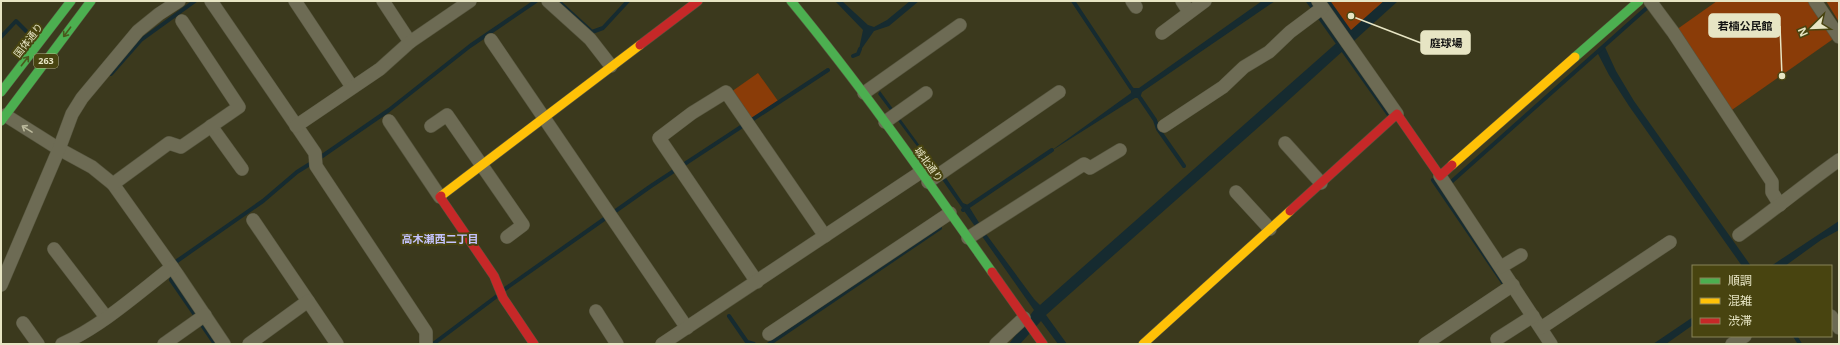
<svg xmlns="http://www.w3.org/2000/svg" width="1840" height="345" viewBox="0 0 1840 345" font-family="'Open Sans','Noto Sans JP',sans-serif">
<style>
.green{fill:#8a3c08}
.water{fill:#162b30}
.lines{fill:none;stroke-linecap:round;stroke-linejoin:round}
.stream{stroke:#162b30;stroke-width:4}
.street-casing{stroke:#55543d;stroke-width:14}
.fast-casing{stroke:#55543d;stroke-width:10}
.slow-casing{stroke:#55543d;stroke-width:10}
.jam-casing{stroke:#55543d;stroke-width:10}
.street{stroke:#6d6b54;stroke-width:13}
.fast{stroke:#4caf50;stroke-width:9}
.slow{stroke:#ffc107;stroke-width:9}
.jam{stroke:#c62828;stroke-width:9}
.oneway{stroke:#49591d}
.oneway2{stroke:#bcba9d}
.labels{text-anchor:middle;stroke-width:4;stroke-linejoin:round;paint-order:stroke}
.shield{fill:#484410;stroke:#b7b58e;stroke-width:1}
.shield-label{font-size:9px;font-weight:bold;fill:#e7e5c4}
.street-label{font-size:10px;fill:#e7e5c4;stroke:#484410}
.neighbourhood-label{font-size:11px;font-weight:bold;fill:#c4c3fd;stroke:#484410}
.leader{fill:none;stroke:#e7e5c4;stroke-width:1.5}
.callout-dot{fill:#e7e5c4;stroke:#484410;stroke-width:1.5}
.callout{fill:#e7e5c4;stroke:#e7e5c4;stroke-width:1.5}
.callout-label{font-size:11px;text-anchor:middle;font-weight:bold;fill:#111}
</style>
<rect width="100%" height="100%" fill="#3b391d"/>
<g class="green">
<path d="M 1325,1 L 1384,1 L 1348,33 Z"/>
<path d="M 1717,1 L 1811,1 L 1836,37 L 1729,112 L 1676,30 Z"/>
<path d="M 1826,1 L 1839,1 L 1839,22 Z"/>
<path d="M 758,73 L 778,101 L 751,120 L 731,92 Z"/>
</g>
<g class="water">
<path d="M 835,1 L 842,1 L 868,25 L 874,27 L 887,20 L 910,1 L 919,1 L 889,26 L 874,31 L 858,54 L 863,30 Z"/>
<path d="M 1262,1 L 1275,1 L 1142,92 L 1140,98 L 1135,98 L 1048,153 L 1131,93 L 1131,88 L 1139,88 Z"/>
<path d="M 1384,1 L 1398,1 L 1270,117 L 1046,315 L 1067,344 L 1058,344 L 1041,321 L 1020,344 L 1009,344 L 1034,310 L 943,181 L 878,94 L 880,91 L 936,168 L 946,178 L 963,203 L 968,205 L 986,234 L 1034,299 L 1040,305 Z"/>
<path d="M 1604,45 L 1616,71 L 1634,101 L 1751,266 L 1742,266 L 1629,106 L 1609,75 L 1597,52 Z"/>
<path d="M 1839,221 L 1839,230 L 1821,240 L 1785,266 L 1771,266 Z"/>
<path d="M 1693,317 L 1693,325 L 1666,344 L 1653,344 Z"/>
</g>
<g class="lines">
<g class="stream">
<path d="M 558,1 L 592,32 L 603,28 L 628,1"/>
<path d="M 1073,1 L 1131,88 L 1140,98 L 1155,120 L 1158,129 L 1184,166"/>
<path d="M 1308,1 L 1389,115"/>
<path d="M 1328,1 L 1352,35"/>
<path d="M 1,37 L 16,21 L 26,31"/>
<path d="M 853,56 L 858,54 L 860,49"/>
<path d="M 111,74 L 141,40 L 195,1"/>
<path d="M 318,159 L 389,110 L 470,46 L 536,1"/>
<path d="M 1433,180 L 1506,287"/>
<path d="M 1450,183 L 1650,5"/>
<path d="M 963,210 L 1052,150"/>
<path d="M 175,266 L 177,261 L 263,201 L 297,172 L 313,162"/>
<path d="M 173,274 L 171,280 L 215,344"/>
<path d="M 505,289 L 651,186 L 828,70"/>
<path d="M 729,316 L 747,342 L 754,344"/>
<path d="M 1795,336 L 1800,344"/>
<path d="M 433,344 L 497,296"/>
<path d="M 769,344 L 940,228"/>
</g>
<g class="street-casing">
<g id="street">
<path d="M 211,1 L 315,153 L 316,166 L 426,332 L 426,344"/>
<path d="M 295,1 L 352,87"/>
<path d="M 383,1 L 410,42"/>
<path d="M 548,1 L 590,39 L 611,66"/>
<path d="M 1132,1 L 1136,7"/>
<path d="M 1182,1 L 1189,12"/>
<path d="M 1318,1 L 1397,114"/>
<path d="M 1650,1 L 1673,32 L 1772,182 L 1772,192 L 1780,205"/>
<path d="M 1815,1 L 1839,37"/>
<path d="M 1162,33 L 1205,1"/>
<path d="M 491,40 L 687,328"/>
<path d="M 864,93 L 960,25"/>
<path d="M 5,115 L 59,149 L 92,167 L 113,184 L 177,274 L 224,344"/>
<path d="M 389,121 L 440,197"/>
<path d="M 885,122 L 926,93"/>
<path d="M 211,126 L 242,169"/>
<path d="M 296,126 L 380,69 L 410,42 L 470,1"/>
<path d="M 431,126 L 447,115 L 523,225 L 507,237"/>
<path d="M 1164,126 L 1223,87 L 1244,67 L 1269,52 L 1290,32 L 1322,8"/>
<path d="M 1285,143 L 1321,183"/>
<path d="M 1440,176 L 1551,344"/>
<path d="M 928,182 L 1059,92"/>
<path d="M 113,184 L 169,143 L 181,147 L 239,107 L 182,21"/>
<path d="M 1236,192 L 1270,229"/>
<path d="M 253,220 L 308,301"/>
<path d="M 1739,235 C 1773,211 1805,184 1839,160"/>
<path d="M 968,238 L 1084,164 L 1090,168 L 1120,150"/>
<path d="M 54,249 L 106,317"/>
<path d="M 1501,267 L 1521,255"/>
<path d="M 757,282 L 659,138 L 692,113 L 726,92 L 825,236"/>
<path d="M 1,285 L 59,149 L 72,114 L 82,98 L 138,31 L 159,14 L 179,1"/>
<path d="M 596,311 L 617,344"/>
<path d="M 1831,316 L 1839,328"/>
<path d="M 23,323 L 38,344"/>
<path d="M 1541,328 L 1670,242"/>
<path d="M 769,334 L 950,213"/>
<path d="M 1497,339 L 1533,316"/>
<path d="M 62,344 C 102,326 137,294 172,267"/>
<path d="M 164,344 L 205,315"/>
<path d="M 249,344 L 308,301 L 337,344"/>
<path d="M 662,344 L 921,172"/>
<path d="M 996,344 L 1024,318"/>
<path d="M 1425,344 L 1513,285"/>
<path d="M 1732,344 L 1745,336"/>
</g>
</g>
<g class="fast-casing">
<g id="fast">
<path d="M 791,1 C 863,88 927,180 992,272"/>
<path d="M 1575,57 L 1639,1"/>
<path d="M 1,92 L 71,1"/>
<path d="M 1,121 L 91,1"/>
</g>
</g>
<g class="slow-casing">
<g id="slow">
<path d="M 1452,165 L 1575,57"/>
<path d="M 441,196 L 640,45"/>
<path d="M 1143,344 L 1290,211"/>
</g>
</g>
<g class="jam-casing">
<g id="jam">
<path d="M 640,45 L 698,1"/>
<path d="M 441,196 L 440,197 L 494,276 L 503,298 L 534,344"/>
<path d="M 1290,211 L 1397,114 L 1440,176 L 1452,165"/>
<path d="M 992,272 L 1043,344"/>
</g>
</g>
<use href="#street" class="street"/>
<use href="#fast" class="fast"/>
<use href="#slow" class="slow"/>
<use href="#jam" class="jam"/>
</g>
<defs><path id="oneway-shaft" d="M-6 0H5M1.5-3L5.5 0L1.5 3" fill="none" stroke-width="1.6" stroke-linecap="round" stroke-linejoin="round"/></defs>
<g class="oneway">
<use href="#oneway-shaft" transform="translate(67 32) rotate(127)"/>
<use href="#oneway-shaft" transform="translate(25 61) rotate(-52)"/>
</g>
<use class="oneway2" href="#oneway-shaft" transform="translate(27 129) rotate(-148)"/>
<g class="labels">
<rect class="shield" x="34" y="54" width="24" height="14" rx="3"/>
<g class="shield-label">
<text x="46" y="64">263</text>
</g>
<g class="street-label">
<text transform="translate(28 40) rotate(-52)" y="4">国体通り</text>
<text transform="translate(929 164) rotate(54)" y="4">城北通り</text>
</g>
<g class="neighbourhood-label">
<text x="440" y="243">高木瀬西二丁目</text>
</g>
</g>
<path class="leader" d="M1782 76L1780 26M1351 16L1421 43"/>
<g class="callout-dot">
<circle cx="1782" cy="76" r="4"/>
<circle cx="1351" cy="16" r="4"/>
</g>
<g class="callout">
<rect x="1709" y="14" width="71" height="23" rx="4"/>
<rect x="1421" y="31" width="49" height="23" rx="4"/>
</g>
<g class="callout-label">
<text x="1745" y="30">若楠公民館</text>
<text x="1446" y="47">庭球場</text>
</g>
<rect width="1840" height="345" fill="none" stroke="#e7e5c4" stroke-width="4"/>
<rect x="1692" y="265" width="140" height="72" fill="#484410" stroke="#888458"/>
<rect x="1700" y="278" width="20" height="6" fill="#4caf50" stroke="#888458"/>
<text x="1728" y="285" font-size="12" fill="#e7e5c4">順調</text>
<rect x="1700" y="298" width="20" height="6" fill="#ffc107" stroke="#888458"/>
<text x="1728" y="305" font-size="12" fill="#e7e5c4">混雑</text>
<rect x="1700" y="318" width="20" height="6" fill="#c62828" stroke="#888458"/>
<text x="1728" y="325" font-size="12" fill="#e7e5c4">渋滞</text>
<g transform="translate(1812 28) rotate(247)" stroke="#484410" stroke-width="3" paint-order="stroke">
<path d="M0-3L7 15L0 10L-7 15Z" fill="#e7e5c4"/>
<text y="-6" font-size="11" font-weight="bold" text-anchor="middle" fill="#e7e5c4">N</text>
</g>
</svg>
